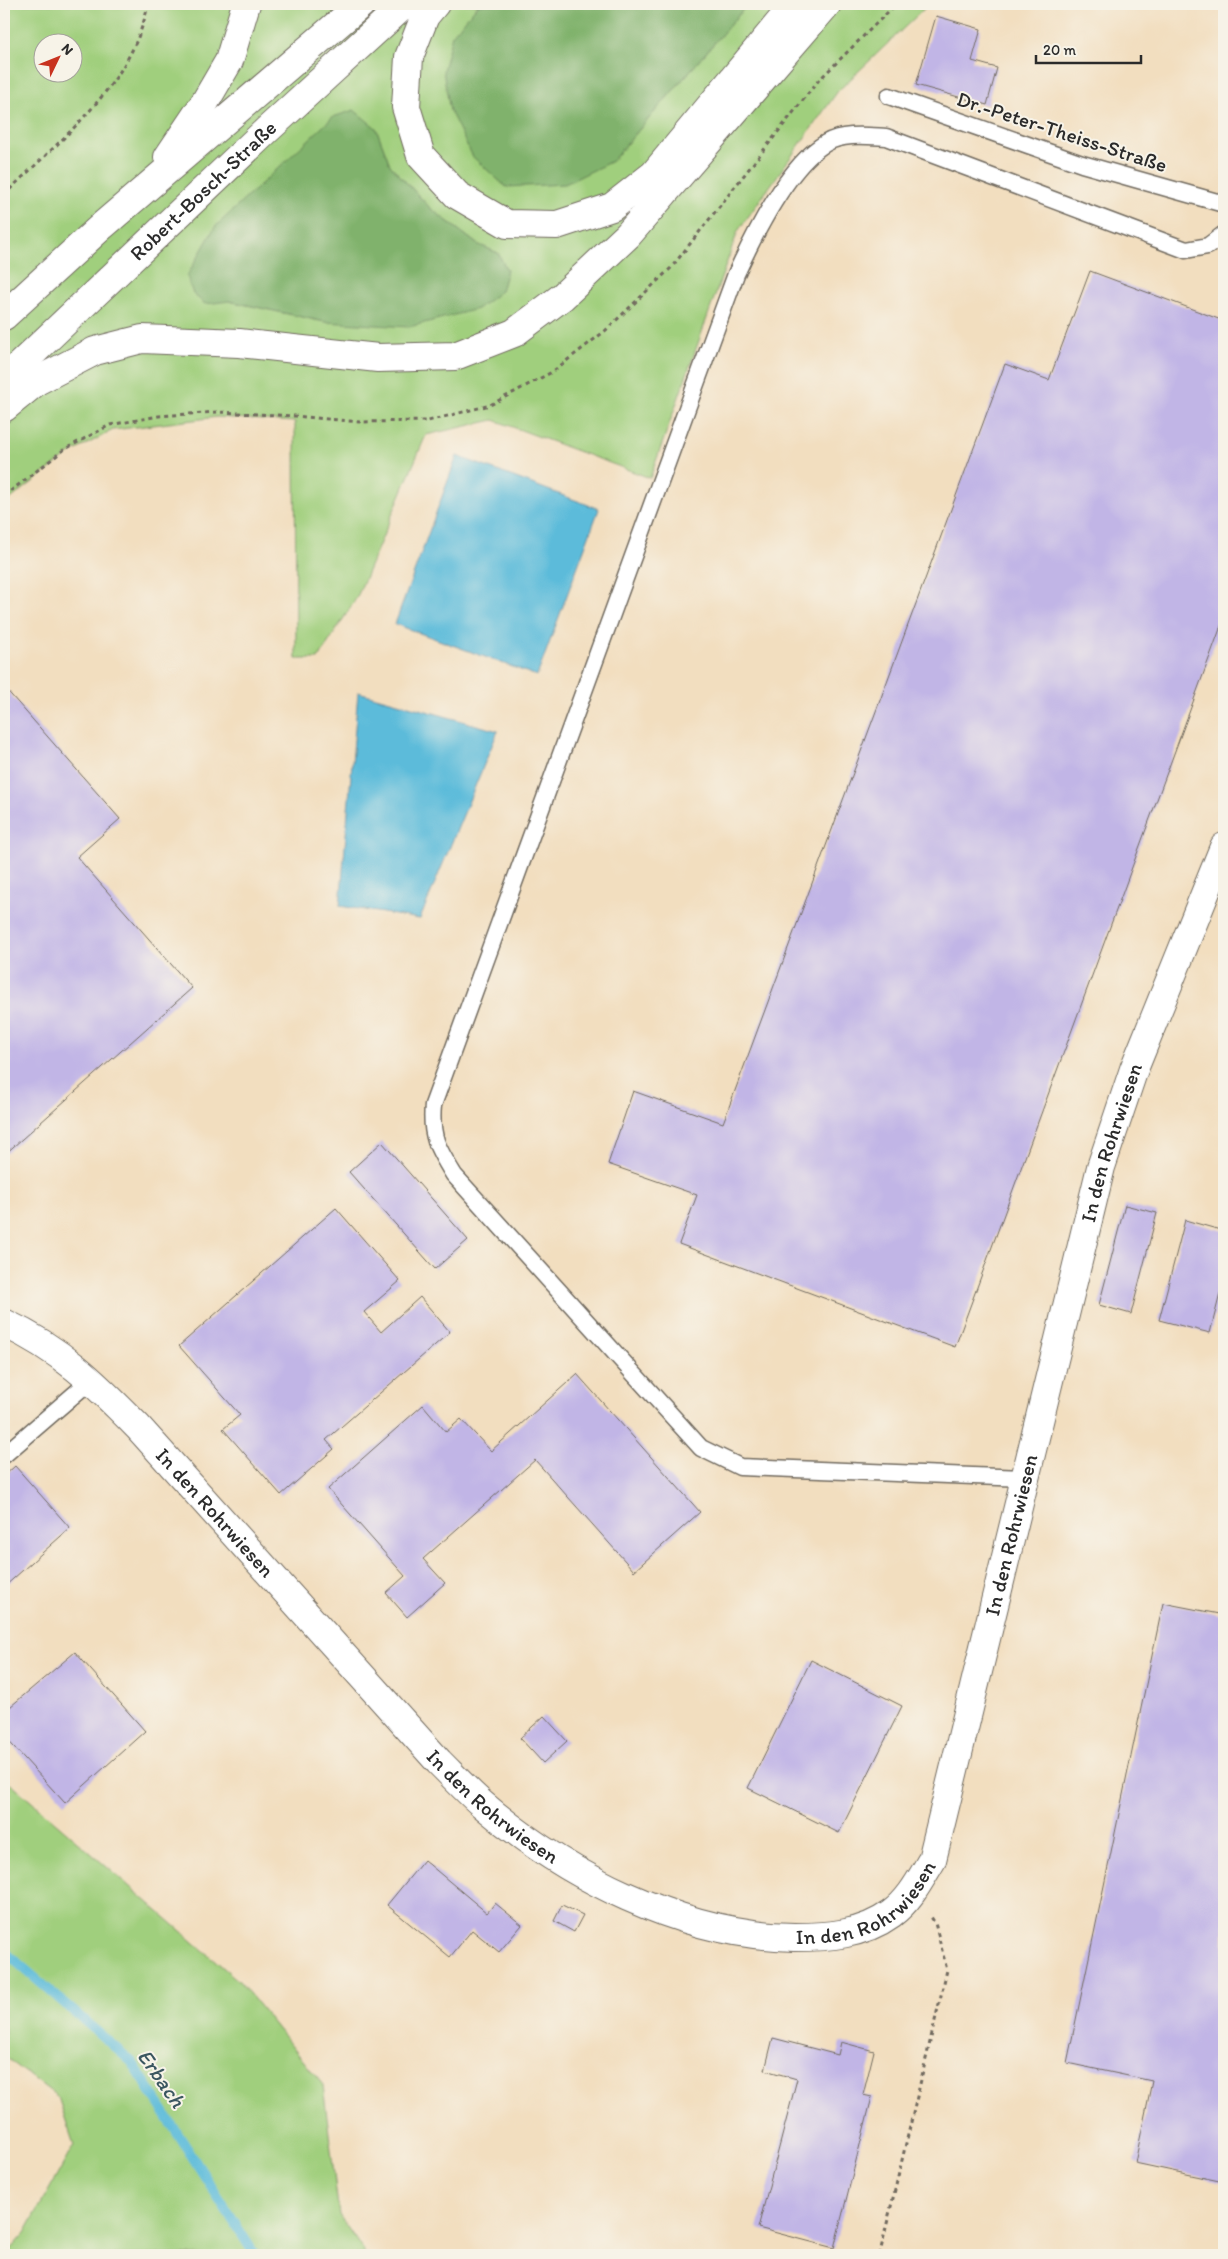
<svg xmlns="http://www.w3.org/2000/svg" width="1228" height="2259" viewBox="0 0 1228 2259" font-family="Itim,sans-serif">
<style>
.green{fill:#a0cf7d;stroke:#667d54;fill-rule:evenodd}
.forest{fill:#80b26c;stroke:#566e4c}
.water{fill:#5cbbda;stroke:#447382}
.lines{fill:none;stroke-linecap:round;stroke-linejoin:round}
.stream{stroke:#5cbbda;stroke-width:10}
.building{fill:#c1b5e6}
.service-casing{stroke:#716a5f;stroke-width:19}
.minor-casing{stroke:#716a5f;stroke-width:30}
.secondary-casing{stroke:#716a5f;stroke-width:30}
.path{stroke:#716a5f;stroke-width:3;stroke-dasharray:4 4;stroke-linecap:butt}
.service{stroke:#fff;stroke-width:16}
.minor{stroke:#fff;stroke-width:28}
.secondary{stroke:#fff;stroke-width:28}
.labels{text-anchor:middle;stroke-width:4;stroke-linejoin:round;paint-order:stroke}
.street-label{font-size:21px;fill:#2b2b2b;stroke:#f7f3e8}
.water-label{font-size:22px;font-style:italic;fill:#3a5660;stroke:#f7f3e8}
</style>
<rect width="100%" height="100%" fill="#f7f3e8"/>
<filter id="ink" filterUnits="userSpaceOnUse"><feTurbulence type="fractalNoise" baseFrequency=".02" numOctaves="2"/><feDisplacementMap in="SourceGraphic" scale="10" xChannelSelector="R" yChannelSelector="G"/><feConvolveMatrix kernelMatrix="1 2 1 2 8 2 1 2 1" color-interpolation-filters="sRGB"/></filter>
<filter id="wash" filterUnits="userSpaceOnUse"><feTurbulence type="fractalNoise" baseFrequency=".0096" numOctaves="4" result="noise"/><feDisplacementMap in="SourceGraphic" scale="20" xChannelSelector="R" yChannelSelector="G"/><feGaussianBlur stdDeviation="1.12" result="paint"/><feColorMatrix in="noise" values="0 0 0 0 0 0 0 0 0 0 0 0 0 0 0 0 0 1.4 0 .05"/><feComposite in="paint" operator="in"/></filter>
<g filter="url(#wash)">
<rect width="100%" height="100%" fill="#f2debf"/>
<g class="green">
<path d="M 4,4 L 479,4 L 474,8 L 612,161 L 748,4 L 929,4 L 838,91 L 738,231 L 650,478 L 494,420 L 426,435 L 357,597 L 318,659 L 296,659 L 295,422 L 217,417 L 113,430 L 69,454 L 4,504 ZM 42,42 L 72,42 L 72,72 L 42,72 ZM 376,128 L 390,165 L 430,208 L 477,244 L 498,253 L 325,322 L 229,301 Z"/>
<path d="M 4,1778 L 240,1982 L 323,2085 L 339,2215 L 366,2255 L 5,2255 L 25,2233 L 74,2145 L 58,2097 L 4,2056 Z"/>
</g>
<g class="forest">
<path d="M 479,4 L 748,4 L 612,161 L 565,184 L 506,187 L 473,157 L 450,111 L 443,71 L 452,35 Z"/>
<path d="M 354,110 L 376,128 L 390,165 L 430,208 L 477,244 L 498,253 L 507,270 L 501,291 L 477,309 L 409,327 L 325,322 L 229,301 L 205,304 L 193,294 L 187,276 L 215,227 L 333,117 Z"/>
</g>
<g class="water">
<path d="M 457,456 L 599,509 L 537,676 L 395,624 Z"/>
<path d="M 358,692 L 498,731 L 420,919 L 340,906 Z"/>
</g>
<g class="lines">
<path class="stream" d="M 4,1951 L 132,2062 L 255,2255"/>
</g>
<g id="blocks">
<g class="building">
<path d="M 936,16 L 981,29 L 972,61 L 997,68 L 987,105 L 916,85 Z"/>
<path d="M 1090,271 L 1224,321 L 1224,618 L 955,1347 L 679,1244 L 697,1195 L 608,1164 L 633,1091 L 723,1123 L 1005,364 L 1049,380 Z"/>
<path d="M 4,687 L 120,819 L 77,857 L 192,988 L 4,1155 Z"/>
<path d="M 382,1142 L 468,1240 L 435,1269 L 349,1172 Z"/>
<path d="M 1125,1205 L 1157,1213 L 1131,1314 L 1099,1305 Z"/>
<path d="M 336,1208 L 400,1281 L 364,1312 L 381,1332 L 420,1297 L 450,1332 L 326,1440 L 334,1449 L 281,1495 L 223,1429 L 240,1415 L 179,1346 Z"/>
<path d="M 1185,1220 L 1224,1231 L 1224,1278 L 1210,1333 L 1159,1320 Z"/>
<path d="M 577,1374 L 700,1512 L 634,1571 L 535,1460 L 423,1559 L 445,1583 L 407,1617 L 386,1593 L 405,1576 L 328,1489 L 423,1405 L 446,1432 L 461,1419 L 491,1451 Z"/>
<path d="M 15,1466 L 70,1528 L 4,1587 L 4,1476 Z"/>
<path d="M 1163,1603 L 1224,1615 L 1224,2182 L 1135,2163 L 1152,2081 L 1067,2063 Z"/>
<path d="M 75,1652 L 145,1731 L 65,1803 L 4,1736 L 4,1712 Z"/>
<path d="M 811,1660 L 902,1706 L 839,1833 L 748,1788 Z"/>
<path d="M 544,1716 L 567,1741 L 543,1763 L 520,1738 Z"/>
<path d="M 424,1860 L 487,1913 L 495,1903 L 522,1925 L 499,1952 L 472,1930 L 450,1957 L 387,1905 Z"/>
<path d="M 562,1905 L 583,1915 L 574,1932 L 554,1921 Z"/>
<path d="M 773,2038 L 838,2055 L 841,2042 L 874,2051 L 863,2095 L 872,2097 L 834,2248 L 758,2228 L 797,2079 L 765,2070 Z"/>
</g>
</g>
</g>
<g filter="url(#ink)">
<use href="#blocks" fill-opacity="0" stroke="#716a5f" stroke-width="1"/>
<g class="lines">
<g class="service-casing">
<g id="service">
<path d="M 889,96 L 1082,164 L 1224,204"/>
<path d="M 4,1455 L 91,1380"/>
<path d="M 1025,1478 L 740,1467 L 701,1448 L 454,1175 C 438,1149 430,1137 433,1105 L 736,274 C 754,235 788,165 826,143 C 843,133 867,136 886,137 L 1186,250 L 1208,246 L 1224,234"/>
</g>
</g>
<g class="minor-casing">
<g id="minor">
<path id="s1" d="M 4,1323 C 62,1350 94,1382 138,1427 L 439,1762 C 453,1776 467,1791 482,1804 C 566,1876 682,1935 794,1937 C 828,1937 862,1935 891,1914 C 910,1900 920,1880 932,1860 L 1101,1167 L 1134,1069 L 1224,847"/>
</g>
</g>
<g class="secondary-casing">
<g id="secondary">
<path d="M 435,4 L 425,16 L 409,57 L 406,107 L 421,156 L 457,195 L 507,224 L 557,225 L 612,207 L 654,174 L 795,4"/>
<path d="M 168,157 L 205,102 L 229,61 L 246,4"/>
<path d="M 4,316 L 102,226 L 361,4"/>
<path id="s2" d="M 4,380 L 267,130 L 405,4"/>
<path d="M 4,408 L 37,381 L 95,351 L 142,339 L 239,343 L 378,358 L 455,356 L 514,333 L 562,297 L 628,235 L 827,4"/>
</g>
</g>
<g class="path">
<path d="M 4,195 C 59,141 133,84 148,4"/>
<path d="M 4,496 L 65,449 L 110,425 L 159,416 L 218,412 L 295,416 L 360,422 L 428,421 L 490,405 L 552,372 L 605,331 L 671,268 L 818,81 L 896,4"/>
<path d="M 881,2255 L 880,2253 L 947,1970 L 935,1923 L 931,1917"/>
</g>
<use href="#service" class="service"/>
<use href="#minor" class="minor"/>
<use href="#secondary" class="secondary"/>
</g>
</g>
<g class="labels">
<g class="street-label">
<text transform="translate(1062 132) rotate(18)" y="7">Dr.-Peter-Theiss-Straße</text>
<text dy="7" stroke="none"><textPath href="#s2" startOffset="275">Robert-Bosch-Straße</textPath></text>
<text dy="7" stroke="none"><textPath href="#s1" startOffset="1936">In den Rohrwiesen</textPath></text>
<text dy="7" stroke="none"><textPath href="#s1" startOffset="286">In den Rohrwiesen</textPath></text>
<text dy="7" stroke="none"><textPath href="#s1" startOffset="1531">In den Rohrwiesen</textPath></text>
<text dy="7" stroke="none"><textPath href="#s1" startOffset="691">In den Rohrwiesen</textPath></text>
<text dy="7" stroke="none"><textPath href="#s1" startOffset="1111">In den Rohrwiesen</textPath></text>
</g>
<g class="water-label">
<text transform="translate(162 2078) rotate(55)" y="8">Erbach</text>
</g>
</g>
<rect width="1228" height="2259" fill="none" stroke="#f7f3e8" stroke-width="20"/>
<g transform="translate(58 58) rotate(47)"><circle r="24" fill="#f7f3e8" stroke="#a5a39c"/>
<path d="M0-4L9 19L0 12L-9 19Z" fill="#c8321e"/>
<text y="-8" font-size="14" font-weight="bold" text-anchor="middle" fill="#2b2b2b">N</text>
</g>
<path d="M1036 55v8h105v-8" fill="none" stroke="#2b2b2b" stroke-width="2.5"/>
<text x="1043" y="55" font-size="15" fill="#2b2b2b" stroke="#f7f3e8" stroke-width="4" paint-order="stroke">20 m</text>
</svg>
